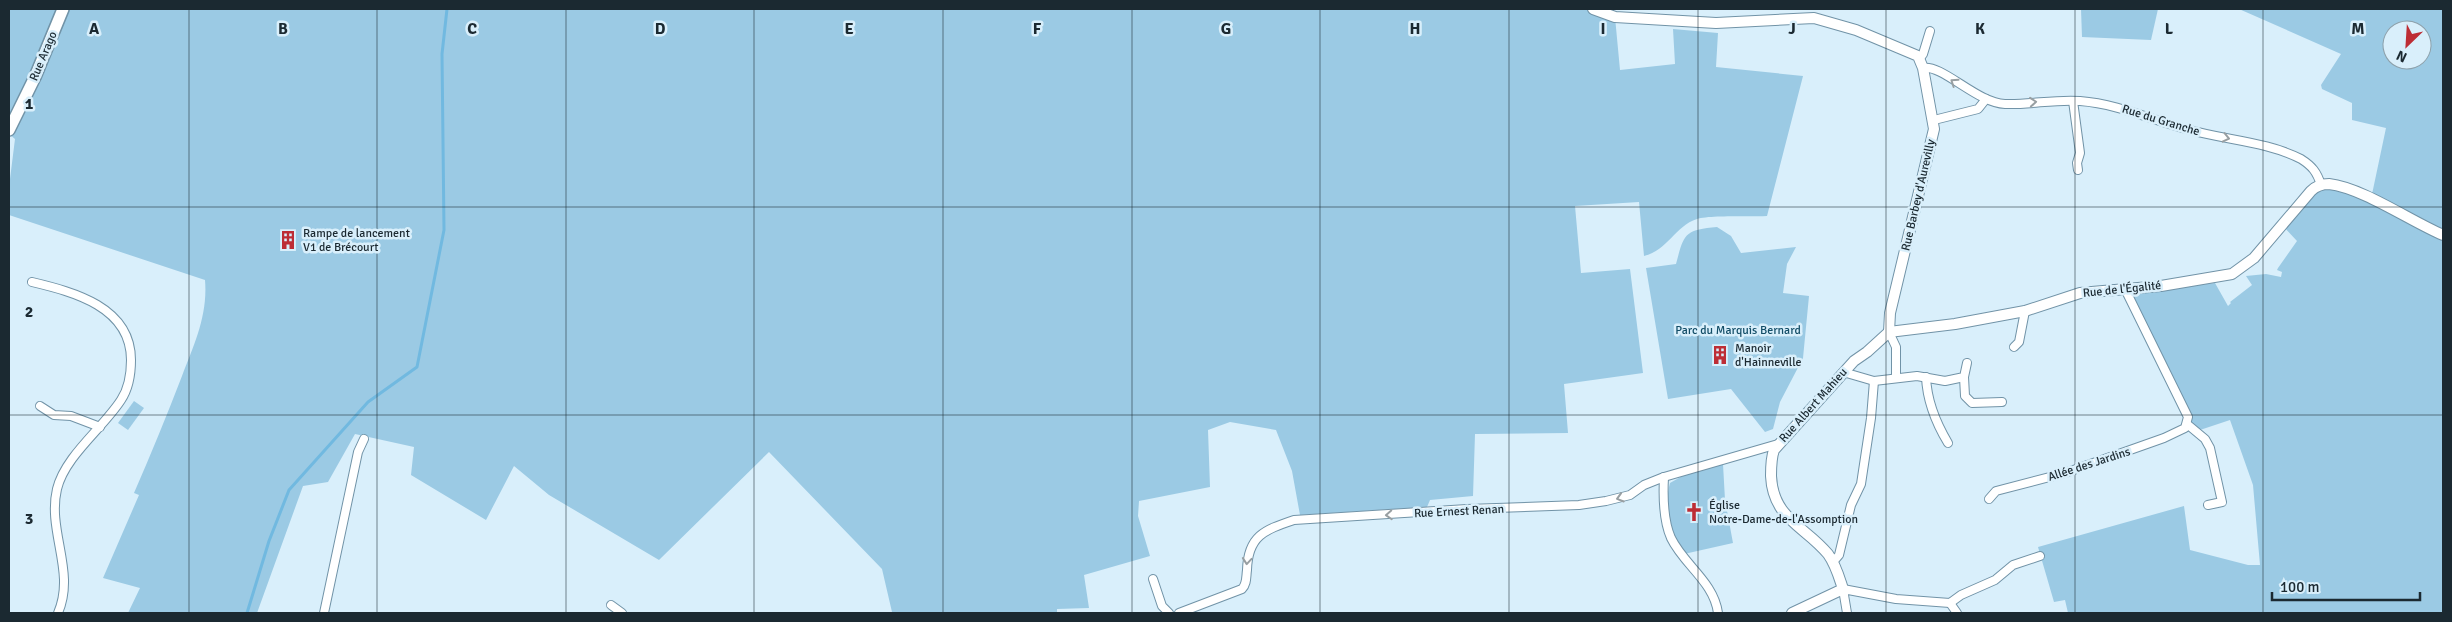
<svg xmlns="http://www.w3.org/2000/svg" width="2452" height="622" viewBox="0 0 2452 622" font-family="Signika,sans-serif">
<style>
.green{fill:#9bcae4;fill-rule:evenodd}
.lines{fill:none;stroke-linecap:round;stroke-linejoin:round}
.stream{stroke:#71b9e0;stroke-width:3}
.minor-casing{stroke:#7193a7;stroke-width:10}
.tertiary-casing{stroke:#7193a7;stroke-width:12}
.secondary-casing{stroke:#7193a7;stroke-width:14}
.minor{stroke:#fff;stroke-width:8}
.tertiary{stroke:#fff;stroke-width:10}
.secondary{stroke:#fff;stroke-width:11}
.oneway{stroke:#989fa2}
.grid{fill:none;stroke:#1b2931;stroke-width:1;stroke-opacity:0.55}
.labels{text-anchor:middle;stroke-width:5;stroke-linejoin:round;paint-order:stroke}
.street-label{font-size:12px;fill:#1b2931;stroke:#d9effb}
.poi-label{font-size:12px;fill:#1b2931;stroke:#d9effb;text-anchor:start}
.park-label{font-size:12px;fill:#124d67;stroke:#d9effb}
.grid-label{font-size:16px;text-anchor:middle;font-weight:bold;fill:#1b2931;stroke:#d9effb;stroke-width:5;stroke-linejoin:round;paint-order:stroke}
</style>
<rect width="100%" height="100%" fill="#d9effb"/>
<g class="green">
<path d="M 9,9 L 1593,9 L 1615,17 L 1620,70 L 1675,64 L 1673,29 L 1718,33 L 1716,67 L 1803,76 L 1767,216 C 1751,217 1710,215 1697,219 C 1675,226 1668,250 1644,256 L 1639,202 L 1575,206 L 1581,273 L 1630,269 L 1643,373 L 1564,384 L 1568,433 L 1475,434 L 1473,496 L 1430,500 L 1427,507 L 1300,515 L 1292,471 L 1276,430 L 1230,422 L 1208,430 L 1210,487 L 1139,501 L 1138,516 L 1150,556 L 1084,575 L 1089,608 L 1057,609 L 1057,613 L 888,613 L 892,612 L 882,569 L 769,452 L 659,560 L 549,495 L 514,466 L 486,520 L 411,475 L 414,447 L 355,434 L 328,482 L 303,486 L 257,613 L 128,613 L 140,588 L 103,578 L 139,495 L 134,493 C 151,454 167,415 182,376 C 194,345 208,315 205,280 L 9,215 L 9,187 L 15,139 L 9,134 Z"/>
<path d="M 2081,9 L 2158,9 L 2151,40 L 2082,37 Z"/>
<path d="M 2239,9 L 2443,9 L 2443,613 L 2068,613 L 2065,600 L 2054,602 L 2038,547 L 2184,506 L 2190,550 L 2248,565 L 2260,565 L 2253,485 L 2230,420 L 2197,431 L 2187,424 L 2125,289 L 2164,289 L 2215,283 L 2228,306 L 2231,303 L 2230,302 L 2252,285 L 2246,276 L 2266,274 L 2281,277 L 2282,272 L 2277,270 L 2278,268 L 2297,241 L 2283,226 L 2321,185 L 2371,199 L 2386,128 L 2352,120 L 2352,103 L 2322,89 L 2321,85 L 2341,54 ZM 2392,30 L 2422,30 L 2422,60 L 2392,60 Z"/>
<path d="M 1717,227 L 1731,236 L 1741,253 L 1796,247 L 1787,264 L 1783,293 L 1809,296 L 1803,358 L 1780,402 L 1773,429 L 1765,432 L 1731,389 L 1668,399 L 1646,268 L 1676,264 C 1684,234 1684,230 1717,227 Z"/>
<path d="M 134,401 L 144,408 L 128,430 L 118,423 Z"/>
<path d="M 1723,464 L 1725,500 L 1733,543 L 1684,554 C 1672,533 1663,507 1670,483 L 1693,470 Z"/>
</g>
<g class="lines">
<path class="stream" d="M 247,613 L 269,541 L 289,490 L 368,402 L 417,367 L 444,230 L 442,54 L 447,9"/>
<g class="minor-casing">
<g id="minor">
<path d="M 1920,58 L 1923,54 L 1930,31"/>
<path d="M 1923,68 C 1942,64 1977,103 2005,104 C 2030,105 2055,99 2080,101 C 2119,104 2154,121 2190,130 C 2226,140 2268,142 2301,159 C 2312,166 2317,172 2321,185"/>
<path d="M 2073,101 L 2080,153 L 2077,163 L 2078,170"/>
<path d="M 1934,120 L 1978,109 L 1986,99"/>
<path d="M 32,282 C 74,292 131,307 131,360 C 131,374 129,388 121,400 C 103,428 65,456 57,489 C 47,531 76,572 58,613"/>
<path d="M 1889,332 L 1896,347 L 1896,378"/>
<path d="M 2014,347 L 2019,342 L 2025,311"/>
<path d="M 1843,372 L 1874,381 L 1917,376 L 1945,381 L 1964,377 L 1967,363"/>
<path d="M 1926,377 C 1927,401 1936,423 1948,443"/>
<path d="M 1964,377 L 1965,396 L 1972,403 L 2002,402"/>
<path d="M 40,406 L 54,415 L 71,416 L 100,427"/>
<path d="M 2187,424 L 2205,439 L 2210,448 L 2222,502 L 2208,505"/>
<path d="M 1664,477 C 1663,496 1663,520 1671,538 C 1684,565 1714,582 1718,613"/>
<path d="M 1989,499 L 1996,491 L 2065,473 L 2164,438 L 2185,428 L 2188,417 L 2125,289"/>
<path d="M 1833,562 L 1839,555 L 1851,505 L 1861,484 L 1871,418 L 1874,381"/>
<path d="M 1153,579 L 1162,606 L 1169,613"/>
<path d="M 1950,603 L 1957,613"/>
<path d="M 611,605 L 622,613"/>
<path d="M 324,613 L 358,452 L 364,439"/>
<path d="M 1179,613 L 1242,589 C 1247,584 1246,577 1247,570 C 1248,536 1264,530 1294,520 L 1467,509 L 1579,505 L 1606,501 L 1630,495 L 1644,485 L 1664,477 L 1778,444"/>
<path d="M 1847,613 L 1843,589 L 1896,599 L 1950,603 L 1961,595 L 1995,580 L 2013,565 L 2040,556"/>
</g>
</g>
<g class="tertiary-casing">
<g id="tertiary">
<path d="M 1593,9 L 1615,17 L 1716,23 L 1814,18 L 1856,30 L 1918,56 L 1923,68 L 1934,129 L 1890,313 L 1889,332"/>
<path d="M 1889,332 L 1955,324 L 2025,311 L 2080,293 L 2161,286 L 2232,274 L 2254,258 L 2311,191 C 2316,186 2321,184 2329,184 C 2363,188 2410,221 2443,235"/>
<path d="M 1792,613 L 1843,589 C 1839,577 1836,565 1828,554 C 1805,526 1773,519 1771,476 C 1771,467 1771,458 1774,450 L 1854,361 L 1867,352 L 1889,332"/>
</g>
</g>
<g class="secondary-casing">
<path id="secondary" d="M 9,130 L 35,77 L 63,9"/>
</g>
<use href="#minor" class="minor"/>
<use href="#tertiary" class="tertiary"/>
<use href="#secondary" class="secondary"/>
</g>
<defs><path id="oneway-chevron" d="M-2-3.5L2.5 0L-2 3.5" fill="none" stroke-width="1.6" stroke-linecap="round" stroke-linejoin="round" transform="scale(1.25)"/></defs>
<g class="oneway">
<use href="#oneway-chevron" transform="translate(1954 82) rotate(-146)"/>
<use href="#oneway-chevron" transform="translate(2033 102) rotate(-5)"/>
<use href="#oneway-chevron" transform="translate(2226 138) rotate(13)"/>
<use href="#oneway-chevron" transform="translate(1620 498) rotate(163)"/>
<use href="#oneway-chevron" transform="translate(1389 515) rotate(177)"/>
<use href="#oneway-chevron" transform="translate(1247 561) rotate(95)"/>
</g>
<path class="grid" d="M 189,9 L 189,613M 377,9 L 377,613M 566,9 L 566,613M 754,9 L 754,613M 943,9 L 943,613M 1132,9 L 1132,613M 1320,9 L 1320,613M 1509,9 L 1509,613M 1698,9 L 1698,613M 1886,9 L 1886,613M 2075,9 L 2075,613M 2263,9 L 2263,613M 9,207 L 2443,207M 9,415 L 2443,415"/>
<defs>
<g id="building-bare" transform="scale(1.5)"><path d="M-4-6H4V6H1V3H-1V6H-4ZM-2.5-4.3h1.7v1.8h-1.7ZM.8-4.3h1.7v1.8H.8ZM-2.5-1h1.7V.8h-1.7ZM.8-1h1.7V.8H.8Z" fill="#bd2d35" stroke="#d9effb" stroke-width="2.5" paint-order="stroke"/></g>
<g id="church-bare" transform="scale(1.5)"><path d="M-1.2-6h2.4v3.5h3.3v2.4h-3.3V6h-2.4V-.1h-3.3v-2.4h3.3Z" fill="#bd2d35" stroke="#d9effb" stroke-width="2.5" paint-order="stroke"/></g>
</defs>
<g fill-rule="evenodd">
<use href="#building-bare" x="288" y="240"/>
<use href="#building-bare" x="1720" y="355"/>
<use href="#church-bare" x="1694" y="512"/>
</g>
<g class="labels">
<g class="street-label">
<text transform="translate(43 56) rotate(-67)" y="4">Rue Arago</text>
<text transform="translate(2161 120) rotate(17)" y="4">Rue du Granche</text>
<text transform="translate(1918 195) rotate(-77)" y="4">Rue Barbey d'Aurevilly</text>
<text transform="translate(2122 289) rotate(-6)" y="4">Rue de l'Égalité</text>
<text transform="translate(1813 405) rotate(-48)" y="4">Rue Albert Mahieu</text>
<text transform="translate(2089 464) rotate(-18)" y="4">Allée des Jardins</text>
<text transform="translate(1459 511) rotate(-3)" y="4">Rue Ernest Renan</text>
</g>
<g class="poi-label">
<text x="303" y="237">Rampe de lancement<tspan x="303" dy="14">V1 de Brécourt</tspan></text>
<text x="1735" y="352">Manoir<tspan x="1735" dy="14">d'Hainneville</tspan></text>
<text x="1709" y="509">Église<tspan x="1709" dy="14">Notre-Dame-de-l'Assomption</tspan></text>
</g>
<g class="park-label">
<text x="1738" y="334">Parc du Marquis Bernard</text>
</g>
</g>
<g class="grid-label">
<text x="94" y="34">A</text>
<text x="283" y="34">B</text>
<text x="472" y="34">C</text>
<text x="660" y="34">D</text>
<text x="849" y="34">E</text>
<text x="1037" y="34">F</text>
<text x="1226" y="34">G</text>
<text x="1415" y="34">H</text>
<text x="1603" y="34">I</text>
<text x="1792" y="34">J</text>
<text x="1980" y="34">K</text>
<text x="2169" y="34">L</text>
<text x="2358" y="34">M</text>
<text x="29" y="109">1</text>
<text x="29" y="317">2</text>
<text x="29" y="524">3</text>
</g>
<rect width="2452" height="622" fill="none" stroke="#1b2931" stroke-width="20"/>
<g transform="translate(2407 45) rotate(205)"><circle r="24" fill="#d9effb" stroke="#8da0aa"/>
<path d="M0-4L9 19L0 12L-9 19Z" fill="#bd2d35"/>
<text y="-8" font-size="14" font-weight="bold" text-anchor="middle" fill="#1b2931">N</text>
</g>
<path d="M2272 592v8h148v-8" fill="none" stroke="#1b2931" stroke-width="2.5"/>
<text x="2280" y="592" font-size="15" fill="#1b2931" stroke="#d9effb" stroke-width="4" paint-order="stroke">100 m</text>
</svg>
